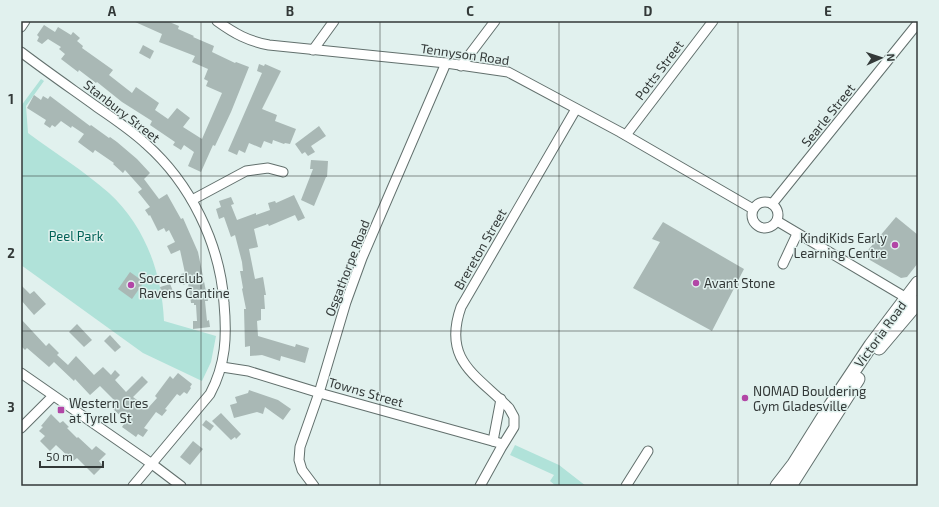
<svg xmlns="http://www.w3.org/2000/svg" width="939" height="507" viewBox="0 0 939 507" font-family="'Exo 2',sans-serif">
<style>
.green{fill:#b0e2d9}
.building{fill:#a9b8b5}
.lines{fill:none;stroke-linecap:round;stroke-linejoin:round}
.minor-casing{stroke:#62706d;stroke-width:11}
.highway-casing{stroke:#62706d;stroke-width:15}
.minor{stroke:#fff;stroke-width:9}
.highway{stroke:#fff;stroke-width:13}
.grid{fill:none;stroke:#333938;stroke-width:1;stroke-opacity:0.55}
.poi-dot{fill:#b246a6;stroke:#e1f1ee;stroke-width:1.5}
.labels{text-anchor:middle;stroke-width:3;stroke-linejoin:round;paint-order:stroke}
.street-label{font-size:13px;fill:#333938;stroke:#e1f1ee}
.park-label{font-size:13px;fill:#036358;stroke:#e1f1ee}
.poi-label{font-size:13px;fill:#333938;stroke:#e1f1ee;text-anchor:start}
.neatline{fill:none;stroke:#333938;stroke-width:1.5}
.grid-label{font-size:13px;text-anchor:middle;font-weight:bold;fill:#333938}
</style>
<rect width="100%" height="100%" fill="#e1f1ee"/>
<g class="green">
<path d="M 41,79 L 44,81 L 26,106 L 28,133 C 55,153 84,171 109,193 C 145,226 162,273 164,321 L 216,336 L 211,362 L 202,381 L 143,353 L 21,265 L 21,140 L 22,138 L 21,106 Z"/>
<path d="M 515,445 L 559,465 L 586,486 L 556,486 L 550,481 L 554,475 L 510,455 Z"/>
</g>
<g class="building">
<path d="M 133,21 L 167,21 L 179,26 L 178,29 L 194,36 L 193,37 L 214,46 L 212,52 L 235,63 L 236,62 L 249,67 L 231,112 L 215,146 L 213,145 L 201,172 L 188,166 L 194,152 L 184,145 L 181,150 L 173,145 L 175,142 L 150,125 L 152,121 L 122,102 L 97,82 L 96,83 L 79,70 L 78,72 L 61,59 L 65,54 L 59,49 L 61,47 L 48,39 L 42,44 L 37,41 L 39,37 L 37,35 L 44,25 L 55,32 L 58,27 L 71,35 L 73,32 L 80,38 L 77,41 L 83,46 L 82,48 L 113,70 L 109,75 L 132,93 L 136,87 L 159,103 L 155,110 L 168,119 L 177,108 L 190,118 L 183,127 L 202,139 L 222,93 L 206,86 L 208,81 L 204,79 L 208,69 L 192,62 L 195,56 L 159,42 L 162,34 Z"/>
<path d="M 143,45 L 154,51 L 150,59 L 139,53 Z"/>
<path d="M 259,64 L 264,66 L 265,64 L 281,71 L 262,109 L 277,115 L 275,121 L 296,129 L 290,144 L 285,143 L 284,144 L 273,140 L 272,144 L 264,141 L 261,148 L 249,143 L 245,153 L 239,150 L 237,155 L 228,151 L 262,73 L 257,71 Z"/>
<path d="M 34,95 L 41,100 L 43,96 L 48,99 L 50,96 L 90,126 L 91,125 L 109,138 L 110,137 L 117,142 L 137,159 L 150,173 L 144,179 L 159,199 L 167,194 L 181,219 L 183,218 L 198,252 L 208,301 L 205,301 L 207,321 L 209,320 L 210,327 L 193,329 L 193,321 L 197,321 L 196,305 L 194,305 L 194,303 L 191,303 L 188,283 L 183,285 L 181,274 L 185,273 L 180,250 L 171,254 L 167,246 L 175,242 L 169,230 L 166,232 L 164,228 L 158,231 L 150,215 L 149,216 L 145,210 L 150,207 L 138,192 L 142,189 L 125,170 L 123,173 L 113,164 L 114,163 L 95,150 L 93,153 L 78,142 L 84,134 L 72,126 L 71,128 L 61,121 L 55,127 L 52,125 L 50,128 L 44,124 L 46,120 L 27,108 Z"/>
<path d="M 319,126 L 326,136 L 311,146 L 315,152 L 308,156 L 305,152 L 302,154 L 295,144 Z"/>
<path d="M 311,160 L 328,161 L 327,177 L 326,177 L 314,206 L 301,200 L 313,169 L 310,169 Z"/>
<path d="M 294,195 L 305,218 L 298,221 L 295,215 L 269,226 L 268,224 L 254,229 L 258,247 L 249,249 L 255,279 L 263,277 L 266,295 L 264,295 L 265,309 L 261,309 L 261,320 L 257,321 L 258,336 L 295,347 L 296,344 L 309,348 L 305,363 L 281,356 L 280,361 L 262,355 L 250,356 L 250,346 L 245,347 L 244,309 L 246,309 L 242,289 L 243,288 L 240,271 L 243,271 L 242,262 L 235,235 L 231,237 L 224,217 L 219,219 L 216,209 L 221,207 L 219,201 L 231,197 L 234,204 L 231,205 L 237,220 L 256,213 L 256,215 L 270,210 L 268,203 L 275,201 L 276,203 Z"/>
<path d="M 896,217 L 918,235 L 918,263 L 907,277 L 901,278 L 863,256 Z"/>
<path d="M 663,222 L 744,269 L 712,331 L 633,288 L 660,242 L 652,239 Z"/>
<path d="M 130,272 L 144,282 L 132,299 L 118,289 Z"/>
<path d="M 170,284 L 173,291 L 162,294 L 160,287 Z"/>
<path d="M 21,285 L 30,294 L 34,291 L 46,304 L 34,315 L 21,300 Z"/>
<path d="M 21,319 L 46,346 L 49,343 L 59,353 L 57,355 L 68,365 L 76,356 L 94,375 L 103,367 L 111,375 L 115,370 L 120,375 L 115,380 L 126,392 L 142,376 L 148,382 L 133,397 L 148,408 L 157,398 L 155,396 L 170,376 L 173,379 L 178,373 L 192,384 L 190,387 L 191,388 L 187,394 L 184,392 L 180,396 L 177,394 L 165,409 L 167,410 L 162,416 L 156,412 L 144,428 L 148,430 L 143,437 L 138,434 L 136,437 L 122,427 L 126,421 L 112,408 L 116,402 L 100,386 L 90,395 L 75,379 L 74,381 L 54,362 L 49,367 L 27,348 L 25,350 L 21,346 Z"/>
<path d="M 77,324 L 92,340 L 84,347 L 69,332 Z"/>
<path d="M 110,335 L 121,347 L 115,352 L 104,341 Z"/>
<path d="M 249,390 L 278,400 L 291,409 L 283,420 L 265,407 L 263,414 L 257,412 L 234,418 L 230,405 L 237,403 L 235,397 L 248,393 Z"/>
<path d="M 221,413 L 241,434 L 236,439 L 235,437 L 231,440 L 212,421 Z"/>
<path d="M 51,414 L 60,423 L 63,421 L 69,427 L 67,428 L 77,438 L 78,437 L 92,450 L 96,446 L 106,454 L 99,461 L 103,466 L 94,475 L 77,458 L 73,461 L 56,445 L 50,451 L 40,441 L 45,436 L 39,431 L 43,427 L 41,426 Z"/>
<path d="M 206,420 L 214,426 L 210,431 L 202,425 Z"/>
<path d="M 193,441 L 203,449 L 190,465 L 180,457 Z"/>
</g>
<g class="lines">
<g class="minor-casing">
<g id="minor">
<path d="M 217,21 C 235,34 248,41 269,45 L 446,63 L 508,72 L 620,132 L 753,209"/>
<path d="M 21,27 L 25,21"/>
<path d="M 313,50 L 334,21"/>
<path d="M 21,52 C 46,71 72,89 97,107 C 114,119 131,130 146,144 C 190,183 220,243 224,303 C 227,336 226,364 210,394 L 133,486"/>
<path d="M 461,66 L 495,21"/>
<path d="M 626,135 L 713,21"/>
<path d="M 192,200 L 246,171 L 268,168 L 283,172"/>
<circle cx="765" cy="215" r="13"/>
<path d="M 772,204 L 918,23"/>
<path d="M 777,221 L 910,300"/>
<path d="M 783,264 L 797,234"/>
<path d="M 222,367 L 248,371 L 323,394 L 503,444"/>
<path d="M 21,373 L 152,464 L 181,486"/>
<path d="M 21,428 L 53,396"/>
<path d="M 493,441 L 501,399"/>
<path d="M 314,486 L 302,470 L 299,460 L 300,447 L 319,393 L 346,302 L 362,258 L 446,63"/>
<path d="M 480,486 L 501,448 L 514,427 L 514,417 L 509,408 C 477,375 442,361 461,307 L 576,109"/>
<path d="M 626,486 L 648,451"/>
</g>
</g>
<g class="highway-casing">
<g id="highway">
<path d="M 879,348 L 918,302"/>
<path d="M 777,486 L 794,464 L 831,405 L 871,345 L 918,283"/>
<path d="M 790,486 L 858,379"/>
</g>
</g>
<use href="#minor" class="minor"/>
<use href="#highway" class="highway"/>
</g>
<path class="grid" d="M 201,21 L 201,486M 380,21 L 380,486M 559,21 L 559,486M 738,21 L 738,486M 21,176 L 918,176M 21,331 L 918,331"/>
<g class="poi-dot">
<circle cx="895" cy="245" r="4"/>
<circle cx="696" cy="283" r="4"/>
<circle cx="131" cy="285" r="4"/>
<circle cx="745" cy="398" r="4"/>
<rect x="57" y="406" width="8" height="8" rx="2"/>
</g>
<g class="labels">
<g class="street-label">
<text transform="translate(465 54) rotate(8)" y="5">Tennyson Road</text>
<text transform="translate(659 70) rotate(-53)" y="5">Potts Street</text>
<text transform="translate(122 111) rotate(38)" y="5">Stanbury Street</text>
<text transform="translate(828 115) rotate(-51)" y="5">Searle Street</text>
<text transform="translate(480 249) rotate(-60)" y="5">Brereton Street</text>
<text transform="translate(347 268) rotate(-69)" y="5">Osgathorpe Road</text>
<text transform="translate(880 334) rotate(-54)" y="5">Victoria Road</text>
<text transform="translate(366 392) rotate(16)" y="5">Towns Street</text>
</g>
<g class="park-label">
<text x="76" y="241">Peel Park</text>
</g>
<g class="poi-label">
<text x="887" y="243" text-anchor="end">KindiKids Early<tspan x="887" dy="15">Learning Centre</tspan></text>
<text x="139" y="283">Soccerclub<tspan x="139" dy="15">Ravens Cantine</tspan></text>
<text x="704" y="288">Avant Stone</text>
<text x="753" y="396">NOMAD Bouldering<tspan x="753" dy="15">Gym Gladesville</tspan></text>
<text x="69" y="408">Western Cres<tspan x="69" dy="15">at Tyrell St</tspan></text>
</g>
</g>
<rect width="939" height="507" fill="none" stroke="#e1f1ee" stroke-width="44"/>
<g transform="translate(881 58) rotate(87)" stroke="#e1f1ee" stroke-width="3" paint-order="stroke">
<path d="M0-3L7 15L0 10L-7 15Z" fill="#333938"/>
<text y="-6" font-size="11" font-weight="bold" text-anchor="middle" fill="#333938">N</text>
</g>
<path d="M40 461v6h63v-6" fill="none" stroke="#333938" stroke-width="2"/>
<text x="46" y="461" font-size="12" fill="#333938" stroke="#e1f1ee" stroke-width="3" paint-order="stroke">50 m</text>
<rect x="22" y="22" width="895" height="463" class="neatline"/>
<g class="grid-label">
<text x="112" y="16">A</text>
<text x="290" y="16">B</text>
<text x="470" y="16">C</text>
<text x="648" y="16">D</text>
<text x="828" y="16">E</text>
<text x="11" y="104">1</text>
<text x="11" y="258">2</text>
<text x="11" y="412">3</text>
</g>
</svg>
